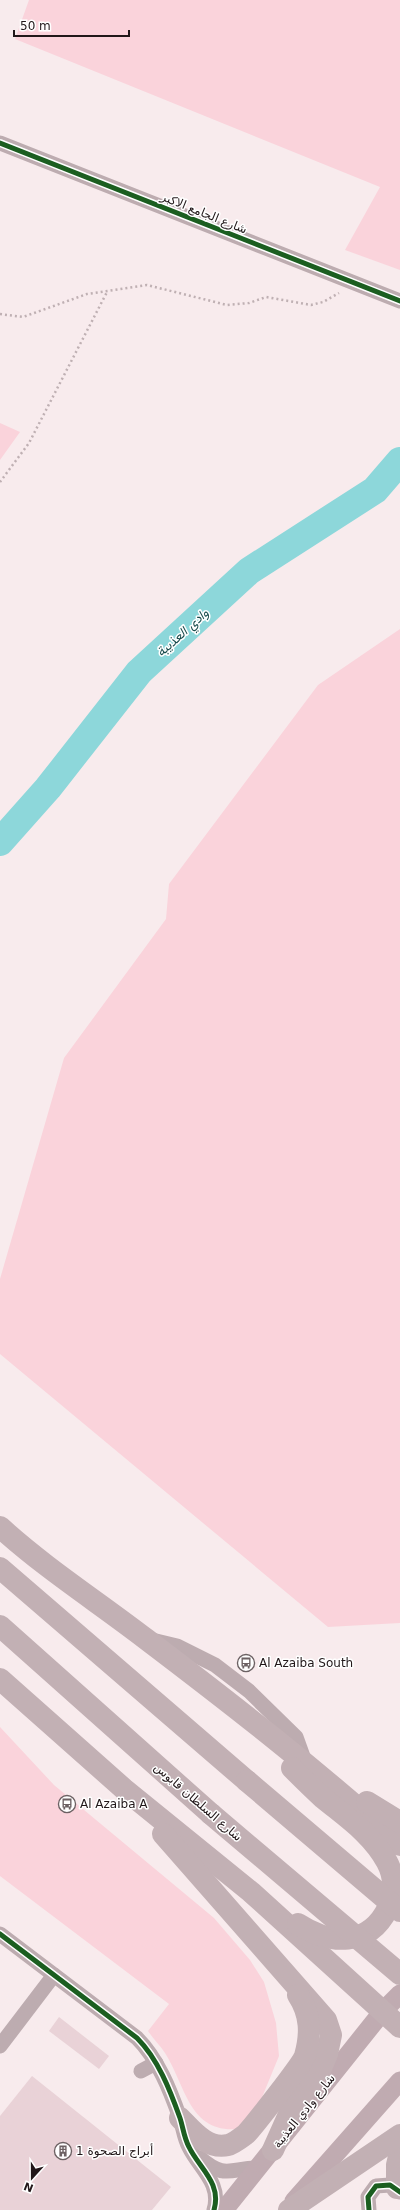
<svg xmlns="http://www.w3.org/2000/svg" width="400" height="2210" viewBox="0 0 400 2210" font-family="'DejaVu Sans',Vazirmatn,sans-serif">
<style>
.green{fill:#fad3db}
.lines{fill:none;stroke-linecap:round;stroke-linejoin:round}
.river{stroke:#8dd7da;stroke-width:28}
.building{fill:#e9d2d7}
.path{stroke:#bfb0b3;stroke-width:2.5;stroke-dasharray:2 3;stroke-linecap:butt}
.minor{stroke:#bdacb0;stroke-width:15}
.major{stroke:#c0abb1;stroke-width:19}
.highway{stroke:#c2b0b4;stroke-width:22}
.highway-bridge{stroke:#c2b0b4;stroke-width:22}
.cycleway-casing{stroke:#fff;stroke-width:8}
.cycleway{stroke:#1b5e20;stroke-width:5}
.labels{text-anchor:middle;stroke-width:3;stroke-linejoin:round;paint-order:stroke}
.street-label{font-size:12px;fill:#211719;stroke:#fff}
.poi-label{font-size:12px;fill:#211719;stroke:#fff;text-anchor:start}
.water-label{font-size:13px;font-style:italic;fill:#174a4b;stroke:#fff}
</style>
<rect width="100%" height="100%" fill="#f8ebed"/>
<g class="green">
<path d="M 29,0 L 400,0 L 400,270 L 345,250 L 380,187 L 15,39 Z"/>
<path d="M 0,423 L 20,432 L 0,460 Z"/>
<path d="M 400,629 L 400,1623 L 328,1627 L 0,1354 L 0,1279 L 64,1058 L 166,919 L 169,884 L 318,685 Z"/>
<path d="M 0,1727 L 54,1785 L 214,1918 L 250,1960 L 264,1982 L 276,2023 L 279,2056 L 258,2107 L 239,2129 C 189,2134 186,2086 165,2053 C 160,2045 153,2039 148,2031 L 169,2004 L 0,1876 Z"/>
</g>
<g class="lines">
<path class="river" d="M 0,842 L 48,788 L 139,672 L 249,571 L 375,490 L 400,461"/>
</g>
<g class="building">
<path d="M 59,2017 L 109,2056 L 99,2069 L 49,2031 Z"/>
<path d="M 32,2076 L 171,2187 L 152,2210 L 0,2210 L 0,2116 Z"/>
</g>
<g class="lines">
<g class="path">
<path d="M 0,314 L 23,317 L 87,294 L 147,285 L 227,305 L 249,303 L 266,297 L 311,305 L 323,302 L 339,293"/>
<path d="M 0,482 L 29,443 L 107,292"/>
</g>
<g class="minor">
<path d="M 0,143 L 400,301"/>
<path d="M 152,1640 L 177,1646 L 215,1665 L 249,1691 L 296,1737 L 305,1762"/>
<path d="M 0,1934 L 137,2038 C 158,2059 170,2090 180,2118 C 183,2127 184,2138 189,2147 C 199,2168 222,2183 214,2210"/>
<path d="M 0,2046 L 54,1975"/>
<path d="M 141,2071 L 156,2063"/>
<path d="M 200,2158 C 225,2180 231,2168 258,2168"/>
<path d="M 369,2210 L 368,2197 L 376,2186 L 390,2185 L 400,2192"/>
</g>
<g class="major">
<path d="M 294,2201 L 400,2081"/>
<path d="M 224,2210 L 383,2011 L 400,1994"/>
</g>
<g class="highway">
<path d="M 0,1527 C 45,1568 98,1602 146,1639 C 233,1705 319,1772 400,1845"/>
<path d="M 0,1568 L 247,1781"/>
<path d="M 0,1626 L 211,1814"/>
<path d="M 0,1679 L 124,1789 L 251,1892 L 400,2027"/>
<path d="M 292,1768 C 302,1778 312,1788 323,1798 C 346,1817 372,1834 387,1862 C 395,1877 395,1893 388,1908 C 369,1947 330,1945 298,1924"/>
<path d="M 367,1802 L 400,1822"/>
<path d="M 163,1834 L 326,2020 L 331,2035 L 327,2054 L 321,2068 L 290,2112 L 273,2150"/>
<path d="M 180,2118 C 192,2130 207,2150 228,2145 C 233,2144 242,2137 246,2134 C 252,2128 304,2062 305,2056 C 311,2034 311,2015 298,1995"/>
<path d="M 397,2188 L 397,2165 L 400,2152"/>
<path d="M 289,2210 L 400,2135"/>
</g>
<g class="highway-bridge">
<path d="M 247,1781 L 400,1911"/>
<path d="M 211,1814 L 400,1974"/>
</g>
<g class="cycleway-casing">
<g id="cycleway">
<path d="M 0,143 L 400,301"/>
<path d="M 0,1934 L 137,2038 C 158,2059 170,2090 180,2118 C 183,2127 184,2138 189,2147 C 199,2168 222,2183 214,2210"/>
<path d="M 369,2210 L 368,2197 L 376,2186 L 390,2185 L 400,2192"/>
</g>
</g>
<use href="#cycleway" class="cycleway"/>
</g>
<defs>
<g id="bus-ring" transform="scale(0.9)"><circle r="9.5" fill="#fff" stroke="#6c6163" stroke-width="1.5"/><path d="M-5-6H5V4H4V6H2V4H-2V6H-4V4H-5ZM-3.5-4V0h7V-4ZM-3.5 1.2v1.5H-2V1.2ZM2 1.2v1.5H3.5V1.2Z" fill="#6c6163"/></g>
<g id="building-ring" transform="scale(0.9)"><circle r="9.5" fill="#fff" stroke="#6c6163" stroke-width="1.5"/><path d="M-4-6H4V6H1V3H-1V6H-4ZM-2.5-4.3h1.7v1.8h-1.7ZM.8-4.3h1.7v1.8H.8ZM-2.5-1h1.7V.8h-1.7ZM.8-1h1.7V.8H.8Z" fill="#6c6163"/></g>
</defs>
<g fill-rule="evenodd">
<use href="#bus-ring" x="246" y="1663"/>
<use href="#bus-ring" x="67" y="1804"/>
<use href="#building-ring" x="63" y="2151"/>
</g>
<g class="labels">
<g class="street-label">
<text transform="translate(204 213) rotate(22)" y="4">شارع الجامع الاكبر</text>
<text transform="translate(198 1802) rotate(41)" y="4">شارع السلطان قابوس</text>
<text transform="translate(304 2111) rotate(-51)" y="4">شارع وادي العذيبة</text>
</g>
<g class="poi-label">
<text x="259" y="1667">Al Azaiba South</text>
<text x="80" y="1808">Al Azaiba A</text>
<text x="76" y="2155">أبراج الصحوة 1</text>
</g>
<g class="water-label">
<text transform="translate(182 632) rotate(-42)" y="5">وادي العذيبة</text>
</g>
</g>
<g transform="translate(32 2178) rotate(201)" stroke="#ffffff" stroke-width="3" paint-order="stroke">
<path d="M0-3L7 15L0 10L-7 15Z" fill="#211719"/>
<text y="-6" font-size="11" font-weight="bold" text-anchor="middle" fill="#211719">N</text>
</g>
<path d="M14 30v6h115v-6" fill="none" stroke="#211719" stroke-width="2"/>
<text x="20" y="30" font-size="12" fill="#211719" stroke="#ffffff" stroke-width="3" paint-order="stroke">50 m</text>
</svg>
